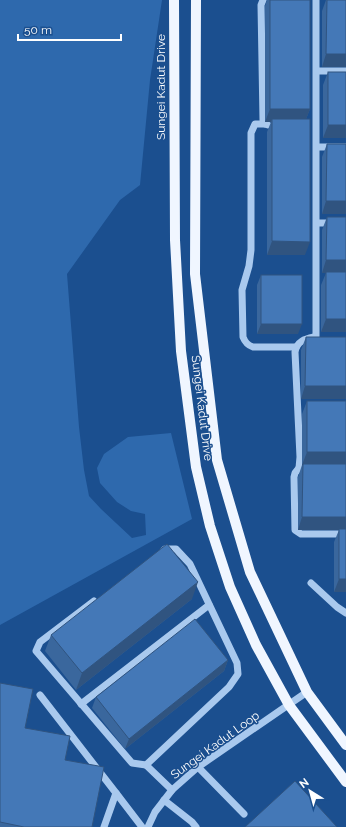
<svg xmlns="http://www.w3.org/2000/svg" width="346" height="827" viewBox="0 0 346 827" font-family="Raleway,sans-serif">
<style>
.green{fill:#2e69ad}
.lines{fill:none;stroke-linecap:round;stroke-linejoin:round}
.minor{stroke:#a9c9ee;stroke-width:7}
.major{stroke:#f0f6ff;stroke-width:10}
.wall{fill:#3a679d}
.shaded-wall{fill:#305480}
.building{fill:#4478b7;stroke:#305480}
.labels{text-anchor:middle;stroke-width:3;stroke-linejoin:round;paint-order:stroke}
.street-label{font-size:12px;fill:#fff;stroke:#1b4f8f}
</style>
<rect width="100%" height="100%" fill="#1b4f8f"/>
<path class="green" d="M 0,0 L 162,0 L 150,80 L 140,185 L 120,200 L 67,274 L 79,427 L 84,470 L 89,496 L 101,509 L 132,538 L 146,535 L 145,514 L 131,511 L 117,502 L 100,483 L 97,468 L 104,454 L 128,437 L 171,433 L 192,519 L 0,625 Z"/>
<g class="lines">
<g class="minor">
<path d="M 263,0 L 261,5 L 263,120 L 265,124 L 268,125"/>
<path d="M 316,0 L 316,337"/>
<path d="M 317,71 L 346,71"/>
<path d="M 265,124 L 255,124 L 251,133 L 251,250 L 249,266 L 242,290 L 243,337 C 245,342 247,345 253,347 L 296,347"/>
<path d="M 317,147 L 346,147"/>
<path d="M 317,223 L 346,223"/>
<path d="M 299,468 L 295,473 L 294,477 L 295,530 L 301,534 L 346,534"/>
<path d="M 310,468 L 299,468 L 300,457 L 295,352 C 297,341 305,339 314,337"/>
<path d="M 311,583 L 337,607 L 346,613"/>
<path d="M 94,601 L 40,642 L 36,651 L 132,763 L 146,765 L 172,790"/>
<path d="M 40,695 L 116,793 L 142,827"/>
<path d="M 81,704 L 209,605"/>
<path d="M 146,765 L 229,687 L 238,674 L 237,663 L 190,564 L 176,549 L 165,549 L 164,550"/>
<path d="M 198,767 L 244,814"/>
<path d="M 164,800 L 192,822 L 196,827"/>
<path d="M 104,827 L 116,793"/>
<path d="M 148,827 L 155,812 L 172,790 L 198,767 L 307,692"/>
</g>
<g class="major">
<path d="M 174,0 L 175,240 L 181,351 L 196,467 L 210,526 L 230,587 L 256,645 L 289,705 L 346,782"/>
<path d="M 196,0 L 195,274 L 217,460 L 250,572 L 307,692 L 346,745"/>
</g>
</g>
<g class="wall">
<path d="M 267,0 L 310,0 L 310,109 L 306,119 L 305,255 L 267,255 L 267,132 L 271,122 L 265,122 L 265,6 Z"/>
<path d="M 326,0 L 327,0 L 346,67 L 322,67 L 322,11 Z"/>
<path d="M 328,72 L 346,72 L 346,138 L 323,138 L 323,85 Z"/>
<path d="M 327,144 L 346,144 L 346,214 L 322,214 L 322,157 Z"/>
<path d="M 327,217 L 346,332 L 321,332 L 321,285 L 326,273 L 322,273 L 322,230 Z"/>
<path d="M 261,275 L 298,334 L 257,334 L 257,285 Z"/>
<path d="M 306,337 L 346,337 L 301,399 L 301,350 Z"/>
<path d="M 307,401 L 346,401 L 346,592 L 334,592 L 334,542 L 339,530 L 298,530 L 298,477 L 302,465 L 302,414 Z"/>
<path d="M 192,599 L 76,690 L 45,651 L 51,635 Z"/>
<path d="M 228,660 L 224,671 L 125,749 L 92,708 L 96,697 Z"/>
<path d="M 0,683 L 25,728 L 65,760 L 92,827 L 0,827 Z"/>
</g>
<g class="shaded-wall">
<path d="M 326,54 L 346,54 L 346,67 L 322,67 Z"/>
<path d="M 270,109 L 310,109 L 305,122 L 272,119 L 271,122 L 265,122 Z"/>
<path d="M 328,125 L 346,125 L 346,138 L 323,138 Z"/>
<path d="M 326,201 L 346,201 L 346,214 L 322,214 Z"/>
<path d="M 272,241 L 310,242 L 305,255 L 267,255 Z"/>
<path d="M 326,260 L 346,260 L 346,273 L 322,273 Z"/>
<path d="M 326,319 L 346,319 L 346,332 L 321,332 Z"/>
<path d="M 261,324 L 302,324 L 298,334 L 257,334 Z"/>
<path d="M 305,386 L 346,386 L 346,399 L 301,399 Z"/>
<path d="M 307,452 L 346,452 L 346,465 L 302,465 Z"/>
<path d="M 302,517 L 346,517 L 346,530 L 298,530 Z"/>
<path d="M 339,579 L 346,579 L 346,592 L 334,592 Z"/>
<path d="M 198,582 L 192,599 L 76,690 L 82,673 Z"/>
<path d="M 228,660 L 224,671 L 125,749 L 129,739 Z"/>
</g>
<g class="building">
<rect x="270" y="0" width="40" height="109"/>
<path d="M 327,0 L 346,0 L 346,54 L 326,54 Z"/>
<rect x="328" y="72" width="18" height="53"/>
<path d="M 272,119 L 310,119 L 310,242 L 272,241 Z"/>
<path d="M 327,144 L 346,144 L 346,201 L 326,201 Z"/>
<path d="M 327,217 L 346,217 L 346,260 L 326,260 Z"/>
<rect x="326" y="272" width="20" height="47"/>
<rect x="261" y="275" width="41" height="49"/>
<path d="M 306,337 L 346,337 L 346,386 L 305,386 Z"/>
<rect x="307" y="401" width="39" height="51"/>
<path d="M 303,464 L 346,464 L 346,517 L 302,517 Z"/>
<rect x="339" y="529" width="7" height="50"/>
<path d="M 167,544 L 198,582 L 82,673 L 51,635 Z"/>
<path d="M 195,619 L 228,660 L 129,739 L 96,697 Z"/>
<path d="M 0,683 L 33,689 L 25,728 L 70,736 L 65,760 L 104,767 L 92,827 L 24,827 L 0,822 Z"/>
<path d="M 295,781 L 337,827 L 245,827 Z"/>
</g>
<g class="labels">
<g class="street-label">
<text transform="translate(161 87) rotate(-90)" y="4">Sungei Kadut Drive</text>
<text transform="translate(202 408) rotate(83)" y="4">Sungei Kadut Drive</text>
<text transform="translate(215 745) rotate(-36)" y="4">Sungei Kadut Loop</text>
</g>
</g>
<g transform="translate(310 791) rotate(323)" stroke="#1b4f8f" stroke-width="3" paint-order="stroke">
<path d="M0-3L7 15L0 10L-7 15Z" fill="#ffffff"/>
<text y="-6" font-size="11" font-weight="bold" text-anchor="middle" fill="#ffffff">N</text>
</g>
<path d="M18 34v6h103v-6" fill="none" stroke="#ffffff" stroke-width="2"/>
<text x="24" y="34" font-size="12" fill="#ffffff" stroke="#1b4f8f" stroke-width="3" paint-order="stroke">50 m</text>
</svg>
